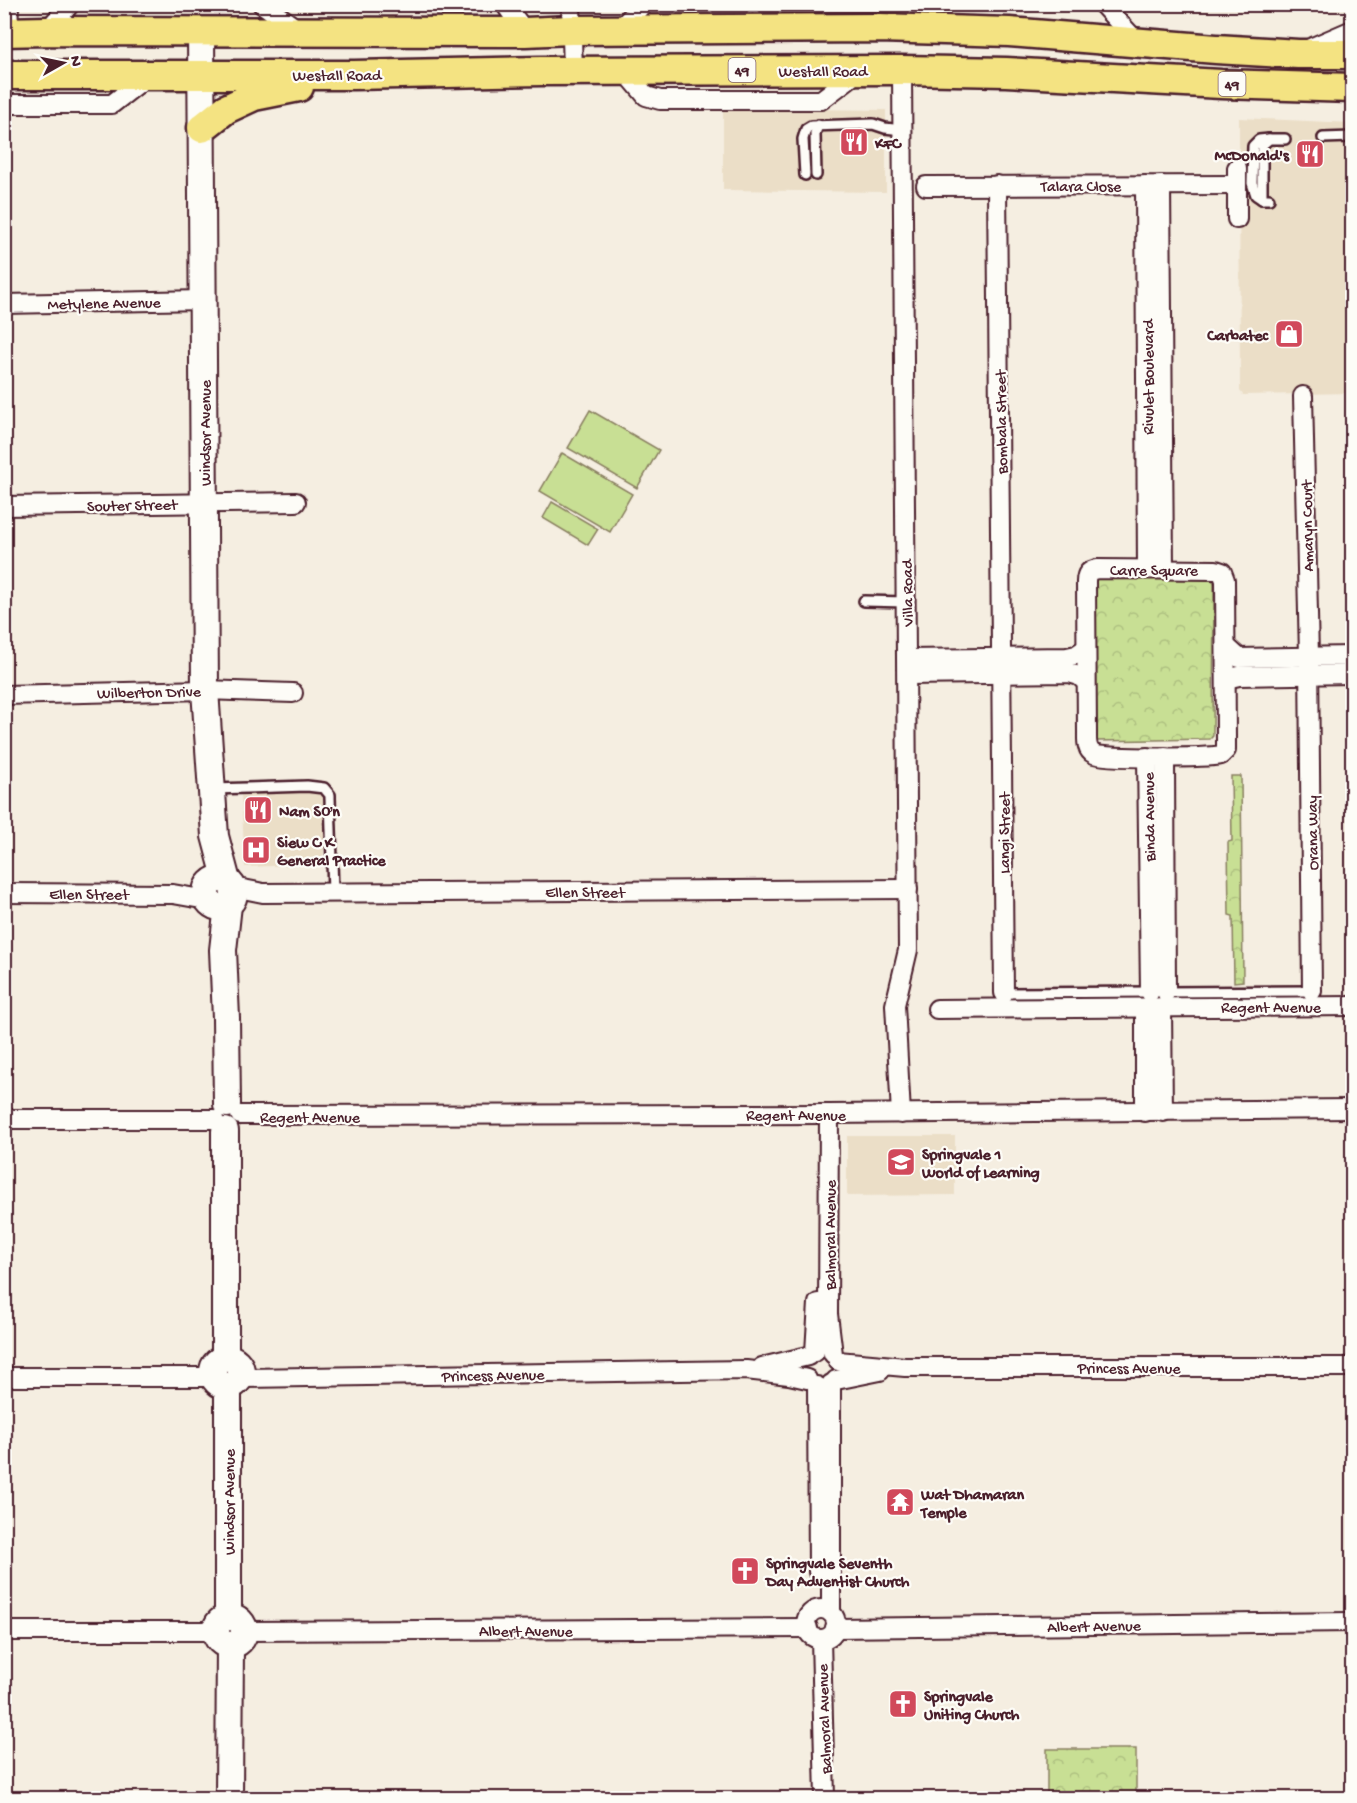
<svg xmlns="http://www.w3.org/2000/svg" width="1357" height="1803" viewBox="0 0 1357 1803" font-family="'Gochi Hand',sans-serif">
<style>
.built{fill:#ebdec7}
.park{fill:url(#park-crowns);stroke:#897f60;stroke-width:1.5}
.garden{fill:#c8df94;stroke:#897f60;stroke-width:1.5}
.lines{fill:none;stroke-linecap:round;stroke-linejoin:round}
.lane-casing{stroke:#4a1f2b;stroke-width:14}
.street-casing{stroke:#4a1f2b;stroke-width:22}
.secondary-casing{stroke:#4a1f2b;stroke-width:30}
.primary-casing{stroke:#4a1f2b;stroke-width:33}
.lane{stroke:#fdfcf7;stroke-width:9}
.street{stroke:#fdfcf7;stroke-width:18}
.secondary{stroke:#fdfcf7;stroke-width:26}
.primary{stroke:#f4e382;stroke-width:28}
.labels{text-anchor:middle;stroke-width:4.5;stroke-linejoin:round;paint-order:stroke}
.shield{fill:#fdfcf7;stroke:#806168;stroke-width:1.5}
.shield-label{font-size:15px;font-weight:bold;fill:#4a1f2b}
.street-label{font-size:16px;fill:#4a1f2b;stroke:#fdfcf7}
.poi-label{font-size:16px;font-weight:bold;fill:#4a1f2b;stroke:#fdfcf7;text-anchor:start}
</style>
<defs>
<pattern id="park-crowns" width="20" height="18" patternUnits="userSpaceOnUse" patternTransform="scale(1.5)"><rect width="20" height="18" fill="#c8df94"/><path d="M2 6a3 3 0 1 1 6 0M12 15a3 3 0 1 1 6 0" fill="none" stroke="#adbf80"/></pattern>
</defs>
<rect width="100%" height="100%" fill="#f5eee1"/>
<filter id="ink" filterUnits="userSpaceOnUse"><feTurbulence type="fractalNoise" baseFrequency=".0167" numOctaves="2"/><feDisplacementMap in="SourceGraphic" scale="12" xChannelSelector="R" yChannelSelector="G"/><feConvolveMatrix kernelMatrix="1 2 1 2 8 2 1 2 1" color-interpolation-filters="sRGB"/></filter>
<g filter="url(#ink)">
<g class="built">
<path d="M 723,108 L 886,110 L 886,192 L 723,190 Z"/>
<path d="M 1239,118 L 1352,123 L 1352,393 L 1243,395 L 1240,391 Z"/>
<path d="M 320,791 L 326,803 L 323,864 L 245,867 L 241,793 Z"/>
<path d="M 847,1136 L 955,1136 L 955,1195 L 847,1196 Z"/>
</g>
<g class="park">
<path d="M 1210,573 L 1214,584 L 1213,736 L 1210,739 L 1096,741 L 1091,578 Z"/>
<path d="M 1231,776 L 1241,776 L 1243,981 L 1234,982 L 1233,916 L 1229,915 L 1228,842 L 1232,841 Z"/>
<rect x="1047" y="1749" width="89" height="49"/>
</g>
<g class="garden">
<path d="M 590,410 L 659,450 L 637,488 L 568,448 Z"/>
<path d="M 562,453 L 632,494 L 610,532 L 540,491 Z"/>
<path d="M 552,502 L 598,529 L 588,545 L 543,518 Z"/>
</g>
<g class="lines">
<g class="lane-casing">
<g id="lane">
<path d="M 1323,138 L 1352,137"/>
<path d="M 1269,139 L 1259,140 L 1253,146 L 1252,183 L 1256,195 L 1262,199 L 1269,199"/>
<path d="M 805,175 L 803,139 L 806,129 L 811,126 L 873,124 L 885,128 L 902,130"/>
<path d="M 816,175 L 815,134 L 818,125"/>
<path d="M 1262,199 L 1262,145 L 1269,139 L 1285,139"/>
<path d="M 864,601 L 906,602"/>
<path d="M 214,789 L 307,786 L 324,788 L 330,795 L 330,798 L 333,892"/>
<path d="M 1165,992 L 1312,991"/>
<path d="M 1004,993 L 1151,992"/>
</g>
</g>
<g class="street-casing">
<g id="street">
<path d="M 262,4 L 300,31"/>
<path d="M 505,4 L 525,32"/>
<path d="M 571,4 L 573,71"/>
<path d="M 1102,4 L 1138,43"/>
<path d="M 619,30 L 643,4"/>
<path d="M 47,31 L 70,4"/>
<path d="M 8,32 L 9,4"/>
<path d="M 1308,49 L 1352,30"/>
<path d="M 625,71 L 646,96 L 660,100 L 821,100 L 859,71"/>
<path d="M 4,104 L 112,104 L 149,75"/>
<path d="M 997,185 L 1004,993"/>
<path d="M 1145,185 L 1147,569"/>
<path d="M 1161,185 L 1164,569"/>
<path d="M 926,186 L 1237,185"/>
<path d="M 1237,219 L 1237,168"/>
<path d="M 4,304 L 203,300"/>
<path d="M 1303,396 L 1309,656 L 1312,991"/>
<path d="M 4,506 L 296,502"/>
<path d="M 1098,569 L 1216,570 L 1222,572 L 1225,580 L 1226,739 L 1226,750 L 1221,755 C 1209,758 1102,759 1094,754 C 1086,750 1087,740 1087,733 L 1086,582 C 1086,574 1089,570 1098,569 Z"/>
<path d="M 1226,646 L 1239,658 L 1352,656"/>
<path d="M 907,659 L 1067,657 L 1076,655 L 1086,648"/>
<path d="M 907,675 L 1069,673 L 1079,676 L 1086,682"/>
<path d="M 1226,679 L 1239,676 L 1352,674"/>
<path d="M 4,695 L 205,690 L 293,693"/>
<path d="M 1147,757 L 1150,992"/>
<path d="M 1165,757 L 1166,992"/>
<path d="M 233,887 L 263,893 L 908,889"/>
<path d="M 4,893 L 173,894 L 207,900"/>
<path d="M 1162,1007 L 1163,1112"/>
<path d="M 1145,1008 L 1145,1112"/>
<path d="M 937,1009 L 1352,1006"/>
<path d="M 829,1114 L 828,1314 L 833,1354"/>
<path d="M 901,1114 L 895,1005 L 908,950 L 902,70"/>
<path d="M 240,1115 L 829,1114 L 1352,1109"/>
<path d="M 4,1119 L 214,1119"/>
<path d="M 815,1352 L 818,1303"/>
<path d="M 838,1361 L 905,1367 L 1352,1367"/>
<path d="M 762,1367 L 808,1356"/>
<path d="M 4,1377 L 214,1377"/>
<path d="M 240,1378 L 746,1370 L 789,1375 L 807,1379"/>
<path d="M 836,1380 L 880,1371"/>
<path d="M 817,1386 L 818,1572"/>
<circle cx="821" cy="1624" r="15"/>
<path d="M 831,1613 L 831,1384"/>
<path d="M 835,1628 L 1352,1622"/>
<path d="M 4,1631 L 216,1631"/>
<path d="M 244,1631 L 808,1628"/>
<path d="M 821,1639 L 825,1798"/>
</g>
</g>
<g class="secondary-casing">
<g id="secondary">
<path d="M 201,31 L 205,690 L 215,836 L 227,881"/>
<circle cx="220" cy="893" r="14"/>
<path d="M 227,1104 L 226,1018 L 223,950 L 228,905"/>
<circle cx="227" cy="1372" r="14"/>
<path d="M 225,1359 L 225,1131"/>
<path d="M 228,1386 L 228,1617"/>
<circle cx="230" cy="1631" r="14"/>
<path d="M 229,1798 L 230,1645"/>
</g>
</g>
<g class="primary-casing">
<g id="primary">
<path d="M 4,32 L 47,31 L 525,32 L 571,30 L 880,28 L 1009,32 L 1216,49 L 1298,54 L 1352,54"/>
<path d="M 4,75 L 354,75 L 541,71 L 902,70 L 1006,72 L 1221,84 L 1352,88"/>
<path d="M 202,128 L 226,109 L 254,96 L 299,87"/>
</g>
</g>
<use href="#lane" class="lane"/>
<use href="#street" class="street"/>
<use href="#secondary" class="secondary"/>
<use href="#primary" class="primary"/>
</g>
</g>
<defs>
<g id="restaurant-square" transform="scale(1.5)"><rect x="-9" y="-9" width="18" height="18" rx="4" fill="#d1495b" stroke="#fdfcf7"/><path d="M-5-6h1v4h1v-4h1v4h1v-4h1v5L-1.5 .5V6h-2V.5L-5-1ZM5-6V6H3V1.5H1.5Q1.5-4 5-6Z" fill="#fff"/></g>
<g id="shop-square" transform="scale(1.5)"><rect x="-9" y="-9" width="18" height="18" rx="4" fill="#d1495b" stroke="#fdfcf7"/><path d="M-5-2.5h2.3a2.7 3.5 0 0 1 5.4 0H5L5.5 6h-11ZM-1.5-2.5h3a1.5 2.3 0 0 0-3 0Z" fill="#fff"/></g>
<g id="hospital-square" transform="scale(1.5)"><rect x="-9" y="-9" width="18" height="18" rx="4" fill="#d1495b" stroke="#fdfcf7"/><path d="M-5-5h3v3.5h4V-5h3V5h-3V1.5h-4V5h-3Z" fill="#fff"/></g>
<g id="school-square" transform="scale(1.5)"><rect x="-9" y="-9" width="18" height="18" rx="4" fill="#d1495b" stroke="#fdfcf7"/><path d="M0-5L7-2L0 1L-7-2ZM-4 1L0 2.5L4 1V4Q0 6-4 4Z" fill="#fff"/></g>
<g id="temple-square" transform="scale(1.5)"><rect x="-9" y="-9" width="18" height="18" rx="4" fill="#d1495b" stroke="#fdfcf7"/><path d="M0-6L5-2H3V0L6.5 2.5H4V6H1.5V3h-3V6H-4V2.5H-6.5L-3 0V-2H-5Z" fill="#fff"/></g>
<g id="church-square" transform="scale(1.5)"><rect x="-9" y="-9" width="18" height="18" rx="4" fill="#d1495b" stroke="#fdfcf7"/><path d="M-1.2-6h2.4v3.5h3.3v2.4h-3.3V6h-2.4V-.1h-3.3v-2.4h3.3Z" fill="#fff"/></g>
</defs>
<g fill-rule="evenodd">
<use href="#restaurant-square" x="854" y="142"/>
<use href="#restaurant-square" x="1310" y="154"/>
<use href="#shop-square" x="1289" y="334"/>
<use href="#restaurant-square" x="258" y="810"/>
<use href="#hospital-square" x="256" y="850"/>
<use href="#school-square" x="901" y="1162"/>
<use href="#temple-square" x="900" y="1502"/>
<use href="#church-square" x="745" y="1571"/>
<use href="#church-square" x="903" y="1704"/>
</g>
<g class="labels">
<g class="shield">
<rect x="728.5" y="58" width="27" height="24" rx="4.5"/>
<rect x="1218.5" y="72" width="27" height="24" rx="4.5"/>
</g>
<g class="shield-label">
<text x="742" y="75">49</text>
<text x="1232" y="89">49</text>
</g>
<g class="street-label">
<text x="823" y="76">Westall Road</text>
<text x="337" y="80">Westall Road</text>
<text x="1081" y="191">Talara Close</text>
<text transform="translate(104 302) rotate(-1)" y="6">Metylene Avenue</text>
<text transform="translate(1147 377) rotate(-90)" y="6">Rivulet Boulevard</text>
<text transform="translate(1000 422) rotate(-91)" y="6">Bombala Street</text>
<text transform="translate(204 433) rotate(-90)" y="6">Windsor Avenue</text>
<text transform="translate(132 504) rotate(-1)" y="6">Souter Street</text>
<text transform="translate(1306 526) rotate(-91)" y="6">Amaryn Court</text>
<text x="1154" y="575">Carre Square</text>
<text transform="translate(906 593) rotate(-91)" y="6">Villa Road</text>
<text transform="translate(149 691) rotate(-1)" y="6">Wilberton Drive</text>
<text transform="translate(1148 817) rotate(-91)" y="6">Binda Avenue</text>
<text transform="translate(1003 833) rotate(-90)" y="6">Langi Street</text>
<text transform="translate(1311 833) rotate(-91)" y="6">Orana Way</text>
<text x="585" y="897">Ellen Street</text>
<text x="89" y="899">Ellen Street</text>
<text x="1271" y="1012">Regent Avenue</text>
<text x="796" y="1120">Regent Avenue</text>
<text x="310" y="1122">Regent Avenue</text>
<text transform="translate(829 1235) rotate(-90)" y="6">Balmoral Avenue</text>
<text x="1129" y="1373">Princess Avenue</text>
<text transform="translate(493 1374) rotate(-1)" y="6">Princess Avenue</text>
<text transform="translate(228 1502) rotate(-90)" y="6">Windsor Avenue</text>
<text transform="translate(1094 1625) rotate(-1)" y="6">Albert Avenue</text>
<text x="526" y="1636">Albert Avenue</text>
<text transform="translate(823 1719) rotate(-92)" y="6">Balmoral Avenue</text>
</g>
<g class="poi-label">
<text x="875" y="148">KFC</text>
<text x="1289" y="160" text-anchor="end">McDonald's</text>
<text x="1268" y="340" text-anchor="end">Carbatec</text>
<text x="279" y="816">Nam Sơn</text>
<text x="277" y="847">Siew C K<tspan x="277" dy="18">General Practice</tspan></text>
<text x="922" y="1159">Springvale 1<tspan x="922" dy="18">World of Learning</tspan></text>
<text x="921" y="1499">Wat Dhamaran<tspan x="921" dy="18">Temple</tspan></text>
<text x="766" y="1568">Springvale Seventh<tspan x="766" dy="18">Day Adventist Church</tspan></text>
<text x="924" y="1701">Springvale<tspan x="924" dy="18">Uniting Church</tspan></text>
</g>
</g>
<rect width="1357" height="1803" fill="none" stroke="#fdfcf7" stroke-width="24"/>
<rect x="12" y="12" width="1333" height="1779" fill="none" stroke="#4a1f2b" stroke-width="2" filter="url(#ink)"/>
<g transform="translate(63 63) rotate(81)" stroke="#fdfcf7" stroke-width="4.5" paint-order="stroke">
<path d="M0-4.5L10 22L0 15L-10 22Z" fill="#4a1f2b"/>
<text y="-9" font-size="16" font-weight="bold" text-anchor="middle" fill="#4a1f2b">N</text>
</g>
</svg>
